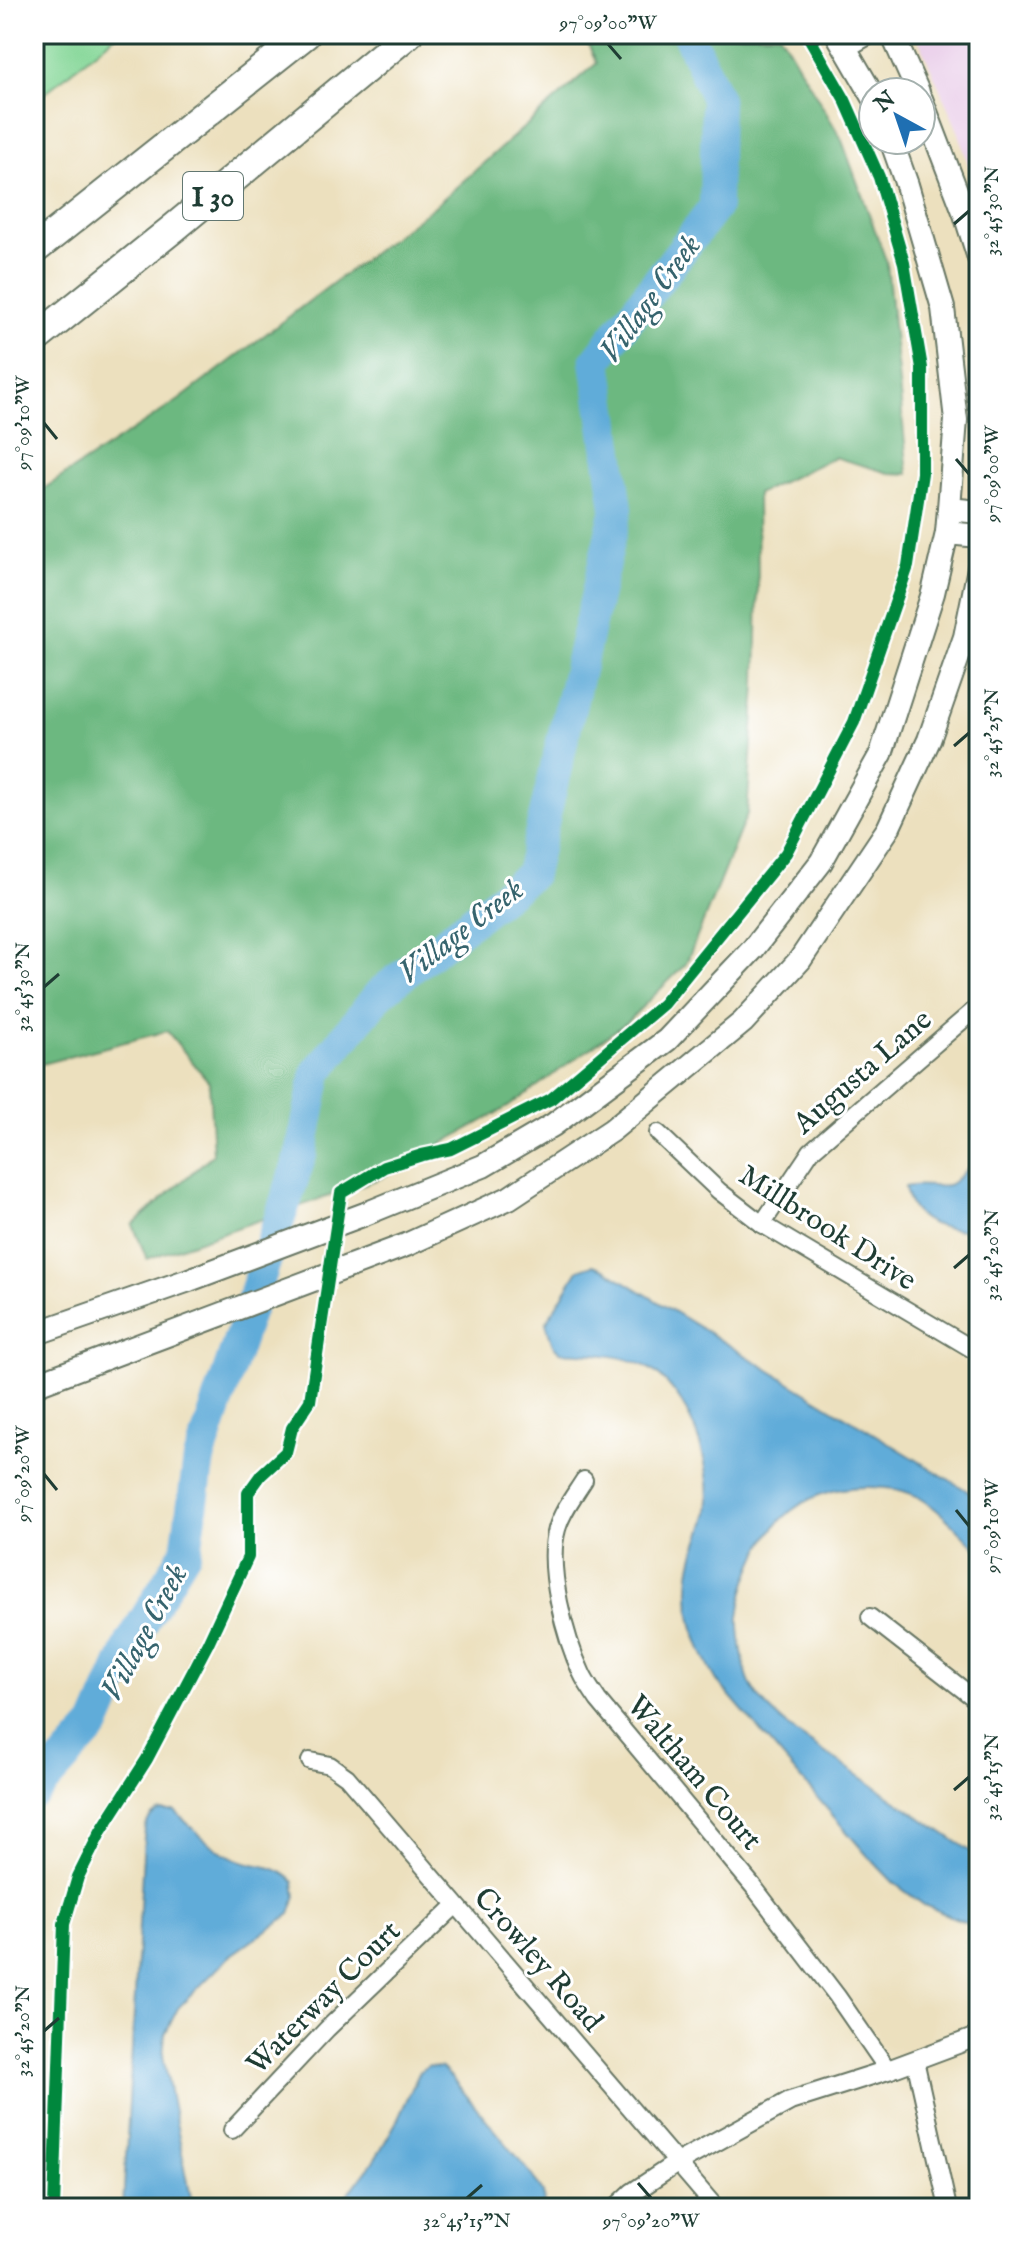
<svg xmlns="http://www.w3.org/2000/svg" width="1013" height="2242" viewBox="0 0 1013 2242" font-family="'IM FELL English',serif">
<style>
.built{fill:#ebd1eb}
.green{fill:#85d798;stroke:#528a66;stroke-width:2}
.forest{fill:#6cb880;stroke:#467a5a;stroke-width:2}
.water{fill:#61acd9;stroke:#407486;stroke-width:2}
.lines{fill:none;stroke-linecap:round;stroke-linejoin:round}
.river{stroke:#61acd9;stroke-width:32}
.minor-casing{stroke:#677664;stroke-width:20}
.tertiary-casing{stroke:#677664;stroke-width:22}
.secondary-casing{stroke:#677664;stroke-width:26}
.motorway-casing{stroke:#677664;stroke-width:32}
.minor{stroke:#fff;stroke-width:16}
.tertiary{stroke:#fff;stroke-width:18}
.secondary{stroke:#fff;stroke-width:22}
.motorway{stroke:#fff;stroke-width:28}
.cycleway-casing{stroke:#fff;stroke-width:17}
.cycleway{stroke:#00873e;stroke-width:12}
.ticks{fill:none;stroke:#1f3d34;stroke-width:3}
.labels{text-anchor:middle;stroke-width:6;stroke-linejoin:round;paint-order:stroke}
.shield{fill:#fff;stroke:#627771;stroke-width:2}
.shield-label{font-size:28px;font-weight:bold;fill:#1f3d34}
.street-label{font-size:30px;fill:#1f3d34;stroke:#fff}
.water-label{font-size:32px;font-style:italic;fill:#36646e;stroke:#fff}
.neatline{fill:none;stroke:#1f3d34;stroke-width:3}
.ticks-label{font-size:20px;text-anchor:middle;fill:#1f3d34}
</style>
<rect width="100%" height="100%" fill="#fff"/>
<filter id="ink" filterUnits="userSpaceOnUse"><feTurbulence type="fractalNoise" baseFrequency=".0125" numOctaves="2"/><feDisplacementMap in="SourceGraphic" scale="16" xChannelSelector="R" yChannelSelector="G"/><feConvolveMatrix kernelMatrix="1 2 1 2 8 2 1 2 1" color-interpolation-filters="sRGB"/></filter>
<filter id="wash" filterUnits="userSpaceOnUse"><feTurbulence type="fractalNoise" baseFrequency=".006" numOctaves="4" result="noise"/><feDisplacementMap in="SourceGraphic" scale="32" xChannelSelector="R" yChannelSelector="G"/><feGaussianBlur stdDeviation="1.8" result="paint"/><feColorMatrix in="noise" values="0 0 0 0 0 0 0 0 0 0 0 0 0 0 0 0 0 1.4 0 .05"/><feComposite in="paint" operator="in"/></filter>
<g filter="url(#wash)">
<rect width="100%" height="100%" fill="#ece0be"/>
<path class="built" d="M 916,34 L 979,34 L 979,202 L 959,133 Z"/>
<path class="green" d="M 34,34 L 117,34 L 34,102 Z"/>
<path class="forest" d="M 583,34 L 780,34 L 841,138 L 887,263 L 908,474 L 889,473 L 834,457 L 757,494 L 758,587 L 756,685 L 747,814 L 686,964 L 627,1022 L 508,1107 L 381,1178 L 147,1259 L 133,1225 L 213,1154 L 209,1082 L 167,1031 L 34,1066 L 34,495 L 179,400 L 436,205 L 597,63 Z"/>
<g class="water">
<path d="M 979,1157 L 979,1217 L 964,1230 C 934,1228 910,1220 905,1187 C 920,1182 936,1190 950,1184 C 958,1180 972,1164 979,1157 Z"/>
<path d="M 593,1265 L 604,1269 L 979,1498 L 979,1551 C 961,1534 942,1511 920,1498 C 904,1489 886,1487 867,1487 C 836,1487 806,1496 783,1518 C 760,1540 742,1586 739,1617 C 738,1632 744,1670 750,1683 C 759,1703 780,1719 796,1733 L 979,1857 L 979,1928 L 924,1905 L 894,1883 L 866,1854 L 717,1681 C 694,1643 682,1603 693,1558 C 697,1543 705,1527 708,1511 C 714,1466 688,1387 645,1366 C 618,1353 589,1354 560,1352 L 553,1345 L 546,1323 L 578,1270 Z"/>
<path d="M 161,1811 L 175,1811 C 195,1831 215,1852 242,1861 C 264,1868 276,1864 294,1882 L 296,1897 L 290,1914 L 229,1957 L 178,2008 L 165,2034 L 163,2056 L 193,2208 L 123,2208 L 144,1836 C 146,1823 148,1815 161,1811 Z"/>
<path d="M 428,2066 L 442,2068 L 452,2078 L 528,2170 L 543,2192 L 544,2208 L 335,2208 L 353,2188 L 377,2156 L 398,2119 L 420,2071 Z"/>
</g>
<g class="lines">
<path class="river" d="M 34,1793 L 95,1726 L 131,1642 L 186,1551 L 199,1459 L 301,1155 L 317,1072 L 380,993 L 531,874 L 617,508 L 596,361 L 715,207 L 717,99 L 688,34"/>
</g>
</g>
<g filter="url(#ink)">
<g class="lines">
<g class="minor-casing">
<g id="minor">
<path d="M 658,1133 L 719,1191 L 762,1224 L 979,1353"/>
<path d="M 762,1224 L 811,1151 L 979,1006"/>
<path d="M 584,1480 C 574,1496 562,1511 557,1529 C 546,1567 565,1638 582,1674 C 586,1683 593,1692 598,1700 L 753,1886 L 837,1996 L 888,2070"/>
<path d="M 870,1617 L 979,1702"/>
<path d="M 310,1761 L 330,1765 L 347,1777 L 716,2208"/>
<path d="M 915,2060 L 948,2208"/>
<path d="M 232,2130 L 327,2029 L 456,1905"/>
</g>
</g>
<g class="tertiary-casing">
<g id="tertiary">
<path d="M 846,48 L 870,34"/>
<path d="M 616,2208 L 632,2193 L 677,2163 L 790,2101 L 888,2070 L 979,2036"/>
</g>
</g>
<g class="secondary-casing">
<g id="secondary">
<path d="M 837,34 L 873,96"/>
<path d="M 892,34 L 918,92"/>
<path d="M 921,99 L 965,214 L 979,258"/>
<path d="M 949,509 L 979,512"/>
<path d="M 947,533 L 979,536"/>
<path d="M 34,1334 L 189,1280 L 365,1214 L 483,1166 L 553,1125 L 667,1040 L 753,949 L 821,862 L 881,754 L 933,593 L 947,533 L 956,420 L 943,308 L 907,185 L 891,140"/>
<path d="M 34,1385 L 406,1245 L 509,1198 L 612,1130 L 743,1022 L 800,960 L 888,829 L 929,740 L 965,637 L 979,568"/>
</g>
</g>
<g class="motorway-casing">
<g id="motorway">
<path d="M 34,250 L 306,34"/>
<path d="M 34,340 L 175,227 L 408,34"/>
</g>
</g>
<use href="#minor" class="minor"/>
<use href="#tertiary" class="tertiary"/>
<use href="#secondary" class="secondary"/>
<use href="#motorway" class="motorway"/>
<g class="cycleway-casing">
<path id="cycleway" d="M 54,2208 L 64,1924 L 78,1877 L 101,1831 L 147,1759 L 208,1643 L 248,1557 L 248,1493 L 261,1475 L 286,1452 L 292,1428 L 310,1401 L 341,1193 L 384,1167 L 422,1155 L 451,1149 L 551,1099 L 663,1004 L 786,853 L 854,722 L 908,566 L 922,473 L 922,368 L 904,263 L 879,177 L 845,100 L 807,34"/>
</g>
<use href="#cycleway" class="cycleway"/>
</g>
</g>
<path class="ticks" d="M 608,44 L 621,59M 954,224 L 969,211M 44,423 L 57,439M 956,459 L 969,474M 954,746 L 969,733M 44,987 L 59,974M 954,1268 L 969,1255M 44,1474 L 57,1490M 956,1510 L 969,1526M 954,1790 L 969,1777M 44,2031 L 59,2018M 638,2183 L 651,2198M 467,2198 L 482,2185"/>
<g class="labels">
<rect class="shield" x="183" y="172" width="60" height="48" rx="6"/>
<g class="shield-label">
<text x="213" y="206">I 30</text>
</g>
<g class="street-label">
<text transform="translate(862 1071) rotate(-41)" y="10">Augusta Lane</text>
<text transform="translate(828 1227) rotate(33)" y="10">Millbrook Drive</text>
<text transform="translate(695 1772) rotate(50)" y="10">Waltham Court</text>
<text transform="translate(539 1959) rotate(49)" y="10">Crowley Road</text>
<text transform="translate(323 1997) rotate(-45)" y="10">Waterway Court</text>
</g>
<g class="water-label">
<text transform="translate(649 298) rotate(-54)" y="11">Village Creek</text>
<text transform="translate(460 930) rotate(-38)" y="11">Village Creek</text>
<text transform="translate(143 1632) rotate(-62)" y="11">Village Creek</text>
</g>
</g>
<rect width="1013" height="2242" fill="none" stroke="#fff" stroke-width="88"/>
<g transform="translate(897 116) rotate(320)"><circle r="38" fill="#ffffff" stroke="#a5b1ae" stroke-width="2"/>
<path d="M0-6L14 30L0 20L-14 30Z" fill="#1f6fb2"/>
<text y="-12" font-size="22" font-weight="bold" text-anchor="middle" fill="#1f3d34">N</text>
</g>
<rect x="44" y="44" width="925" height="2154" class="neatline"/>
<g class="ticks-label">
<text x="608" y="29">97°09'00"W</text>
<text transform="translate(991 211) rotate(-90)" y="7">32°45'30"N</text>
<text transform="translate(22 423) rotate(-90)" y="7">97°09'10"W</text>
<text transform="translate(991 474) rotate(-90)" y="7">97°09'00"W</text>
<text transform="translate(991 733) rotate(-90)" y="7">32°45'25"N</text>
<text transform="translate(22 987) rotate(-90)" y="7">32°45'30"N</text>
<text transform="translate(991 1255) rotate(-90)" y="7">32°45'20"N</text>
<text transform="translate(22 1474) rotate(-90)" y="7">97°09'20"W</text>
<text transform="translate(991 1526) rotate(-90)" y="7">97°09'10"W</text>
<text transform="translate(991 1777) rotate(-90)" y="7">32°45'15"N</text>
<text transform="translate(22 2031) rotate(-90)" y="7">32°45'20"N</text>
<text x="467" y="2227">32°45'15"N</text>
<text x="651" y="2227">97°09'20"W</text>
</g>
</svg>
